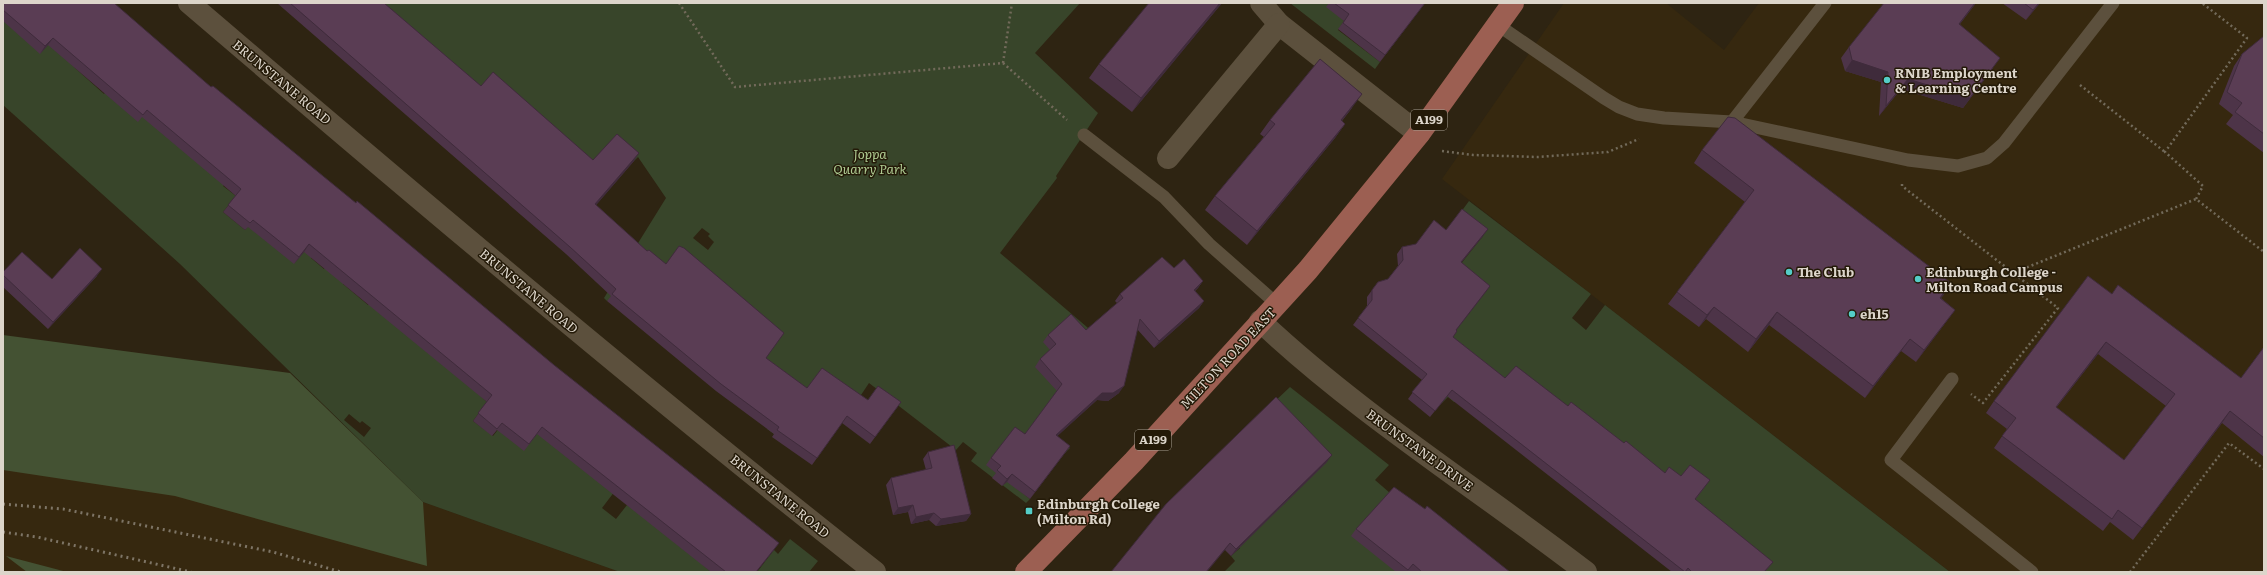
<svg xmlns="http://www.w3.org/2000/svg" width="2267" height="575" viewBox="0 0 2267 575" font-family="Literata,serif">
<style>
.built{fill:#36280f}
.green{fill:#38452a;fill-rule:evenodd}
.forest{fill:#445233}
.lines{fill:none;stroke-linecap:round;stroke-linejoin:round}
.path{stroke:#726a5a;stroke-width:2.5;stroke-dasharray:2 3;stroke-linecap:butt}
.service{stroke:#5c503d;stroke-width:13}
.minor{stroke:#5c503d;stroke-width:22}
.primary{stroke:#9c5f52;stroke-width:22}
.rail{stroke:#7e7566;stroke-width:3;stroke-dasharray:2 4;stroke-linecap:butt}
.wall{fill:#4d3448;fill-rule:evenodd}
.shaded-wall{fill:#3f2b3b}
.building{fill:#5a3d54;stroke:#3f2b3b;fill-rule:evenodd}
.poi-dot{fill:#54cdc7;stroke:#241a08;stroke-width:1.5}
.labels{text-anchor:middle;stroke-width:3;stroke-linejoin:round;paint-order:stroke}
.shield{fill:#241a08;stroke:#a59d90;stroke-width:1}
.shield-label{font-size:12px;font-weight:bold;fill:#dcd5ca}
.poi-label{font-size:13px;font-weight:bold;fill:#dcd5ca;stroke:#241a08;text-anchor:start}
.street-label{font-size:13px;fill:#dcd5ca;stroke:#241a08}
.park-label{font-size:13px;font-style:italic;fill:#aeca91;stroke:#241a08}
</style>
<rect width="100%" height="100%" fill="#2e2412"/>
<g class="built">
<path d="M 1564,3 L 1666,3 L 1724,50 L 1759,3 L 2264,3 L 2264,572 L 1950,572 L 1442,179 Z"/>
<path d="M 3,431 L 423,502 L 620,572 L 3,572 Z"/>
</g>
<g class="green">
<path d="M 376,3 L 1080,3 L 1035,53 L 1098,113 L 1056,176 L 1057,178 L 1000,253 L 1101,339 L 1051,351 L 1060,394 L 1037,423 L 1070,448 L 1065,453 L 1031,427 L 996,472 L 1030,499 L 1026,503 L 971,461 L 977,453 L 963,442 L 956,450 L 869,383 L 843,422 L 774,434 L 767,429 L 784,406 L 665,266 L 607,301 L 604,298 L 666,198 L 638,157 L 634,161 L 584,172 L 471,99 ZM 702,228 L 710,234 L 708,236 L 714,242 L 708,250 L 693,238 Z"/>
<path d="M 1290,3 L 1329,3 L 1344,21 L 1338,30 L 1380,62 L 1375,69 Z"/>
<path d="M 3,12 L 54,39 L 75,68 L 104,94 L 116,79 L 229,178 L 223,186 L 236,196 L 223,212 L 245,230 L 264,206 L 343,204 L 311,258 L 324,269 L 331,261 L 349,277 L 343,284 L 368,305 L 375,298 L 487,402 L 473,421 L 493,436 L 514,409 L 538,434 L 618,487 L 602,508 L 616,519 L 627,505 L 708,559 L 703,565 L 711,572 L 620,572 L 423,502 L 180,264 L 3,105 ZM 349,414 L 360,423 L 362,421 L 371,428 L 364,437 L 344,420 Z"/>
<path d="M 1469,201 L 1591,294 L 1572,318 L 1586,330 L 1605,305 L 1950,572 L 1765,572 L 1676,483 L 1501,385 L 1454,402 L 1448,397 L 1442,403 L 1419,384 L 1434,367 L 1452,275 L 1483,236 L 1458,216 Z"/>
<path d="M 1290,387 L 1389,465 L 1375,480 L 1390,493 L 1417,572 L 1224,572 L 1235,561 L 1231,556 L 1240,548 L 1227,534 L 1271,405 Z"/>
<path d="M 790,539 L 818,561 L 809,572 L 757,572 L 774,550 L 778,554 Z"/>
</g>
<g class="forest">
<path d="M 3,335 L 290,373 L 423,502 L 427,566 L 175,496 L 3,470 Z"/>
<path d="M 6,556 L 67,572 L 27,572 Z"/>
</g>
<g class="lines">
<g class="path">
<path d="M 679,3 L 735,87 L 1003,63 L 1067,120"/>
<path d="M 1003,63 L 1012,3"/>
<path d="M 2080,85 L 2165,152"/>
<path d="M 1442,151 L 1473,155 L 1537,157 L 1608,152 L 1639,139"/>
<path d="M 1902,184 L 1902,186 L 2058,308 L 1983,403 L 1971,394"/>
<path d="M 2196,199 L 2203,186 L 2165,152 L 2247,38 L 2202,3"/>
<path d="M 2013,273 L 2196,199 L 2264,252"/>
<path d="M 2130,572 L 2229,443 L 2264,469"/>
</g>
<g class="service">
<path d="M 1498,25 L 1604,98 L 1619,107 L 1637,114 L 1664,118 L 1732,122 L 1908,160 L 1958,166 L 1987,158 L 2004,143 L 2113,3"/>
<path d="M 1732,122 L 1825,3"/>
<path d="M 1084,135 L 1164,197 L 1209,244 L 1277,304"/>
<path d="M 1952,379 L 1891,460 L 2032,572"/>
</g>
<g class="minor">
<path d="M 189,3 C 415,196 642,388 875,572"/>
<path d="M 1261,3 L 1279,24 L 1419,134"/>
<path d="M 1168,158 L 1279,24"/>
<path d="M 1260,321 C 1360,415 1477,488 1586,572"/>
</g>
<path class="primary" d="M 1026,572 L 1134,461 L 1308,270 L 1419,134 L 1513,3"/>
<g class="rail">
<path d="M 3,504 L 63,509 L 273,552 L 341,572"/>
<path d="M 3,532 L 37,537 L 191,572"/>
</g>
</g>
<g class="wall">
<path d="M 3,3 L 211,87 L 774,550 L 756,572 L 711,572 L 537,434 L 524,451 L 497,430 L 492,436 L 473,421 L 487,402 L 304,252 L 294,264 L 248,227 L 245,230 L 223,212 L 236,196 L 142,117 L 138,122 L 48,45 L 40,54 L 3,21 Z"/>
<path d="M 277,3 L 384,3 L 481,86 L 593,160 L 634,161 L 596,205 L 766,358 L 807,388 L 868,400 L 901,402 L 870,444 L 842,423 L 812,465 L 772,437 L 774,434 L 716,391 L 607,301 L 611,296 L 566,254 Z"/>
<path d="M 1222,3 L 1132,112 L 1089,78 L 1099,64 Z"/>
<path d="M 1329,3 L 1425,3 L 1380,62 L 1338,29 L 1344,21 L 1326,7 Z"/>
<path d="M 1976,3 L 1960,24 L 1993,68 L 1963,108 L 1901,89 L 1879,116 L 1881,82 L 1845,71 L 1841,58 L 1849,47 Z"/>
<path d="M 2002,3 L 2040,3 L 2026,20 Z"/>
<path d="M 2264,36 L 2264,153 L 2226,124 L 2233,115 L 2219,104 L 2234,66 L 2242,54 Z"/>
<path d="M 1352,108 L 1342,121 L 1345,124 L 1335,138 L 1247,245 L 1205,210 L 1215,196 L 1264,137 L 1260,134 L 1270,120 Z"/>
<path d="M 1702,150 L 1941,298 L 1955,310 L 1916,362 L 1901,351 L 1865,398 L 1769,325 L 1748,352 L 1706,319 L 1699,327 L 1668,304 L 1745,202 L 1694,163 Z"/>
<path d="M 1446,230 L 1483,236 L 1461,263 L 1490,286 L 1456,330 L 1457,331 L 1453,337 L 1505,378 L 1568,406 L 1624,443 L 1665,473 L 1681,476 L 1705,487 L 1695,500 L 1773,562 L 1765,572 L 1672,572 L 1447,396 L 1430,417 L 1408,399 L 1422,380 L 1353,325 L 1367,306 L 1367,297 L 1378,282 L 1388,279 L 1398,266 L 1397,254 L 1402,247 L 1416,244 Z"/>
<path d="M 1174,268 L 1203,281 L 1198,288 L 1195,291 L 1204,301 L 1199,308 L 1154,348 L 1137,329 L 1119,393 L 1108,401 L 1097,400 L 1057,436 L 1070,446 L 1030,499 L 1007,482 L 1002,486 L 992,478 L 996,473 L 986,465 L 991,458 L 1025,434 L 1057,391 L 1035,367 L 1040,359 L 1050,350 L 1043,342 L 1048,335 L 1086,330 L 1117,303 L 1115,301 L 1120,294 Z"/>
<path d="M 3,272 L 52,279 L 97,276 L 48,329 L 3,287 Z"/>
<path d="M 2112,294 L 2241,378 L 2264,347 L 2264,457 L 2222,423 L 2133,540 L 2110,522 L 2103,531 L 1994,448 L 2007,429 L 1986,413 L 1994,401 ZM 2098,354 L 2166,406 L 2124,460 L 2056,408 Z"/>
<path d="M 928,452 L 971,514 L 966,521 L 936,526 L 929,520 L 911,524 L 908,512 L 893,515 L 886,485 L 891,478 L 926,470 L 923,459 Z"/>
<path d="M 1327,462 L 1231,556 L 1225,550 L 1111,572 Z"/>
<path d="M 1356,529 L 1510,572 L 1396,572 L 1351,536 Z"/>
</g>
<g class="shaded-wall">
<path d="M 1220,3 L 1222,3 L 1132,112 L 1141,98 Z"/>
<path d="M 1425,3 L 1380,62 L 1385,55 Z"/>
<path d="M 1975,3 L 1976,3 L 1952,34 L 1959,24 Z"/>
<path d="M 2039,3 L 2040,3 L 2026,20 L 2033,10 Z"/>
<path d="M 53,38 L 48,45 L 40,54 L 45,46 Z"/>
<path d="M 1852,60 L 1888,72 L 1881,82 L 1845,71 Z"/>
<path d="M 1993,68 L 1963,108 L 1901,89 L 1879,116 L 1886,106 L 1908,79 Z"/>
<path d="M 1362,94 L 1352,108 L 1331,134 L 1341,120 Z"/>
<path d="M 1345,124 L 1335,138 L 1247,245 L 1257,231 Z"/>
<path d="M 639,153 L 634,161 L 591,211 L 595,204 Z"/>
<path d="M 1488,229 L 1483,236 L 1456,269 L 1461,262 Z"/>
<path d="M 309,244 L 304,252 L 294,264 L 299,257 Z"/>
<path d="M 102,269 L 97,276 L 48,329 L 53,322 Z"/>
<path d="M 1203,281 L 1198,288 L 1188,297 L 1194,290 Z"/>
<path d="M 1951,283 L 1943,296 L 1931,310 L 1940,298 Z"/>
<path d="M 1490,286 L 1485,293 L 1451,337 L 1456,330 Z"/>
<path d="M 1204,301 L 1199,308 L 1154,348 L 1159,341 Z"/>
<path d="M 1714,307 L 1706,319 L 1699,327 L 1707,315 Z"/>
<path d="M 1955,310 L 1916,362 L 1924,350 Z"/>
<path d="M 1777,312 L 1769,325 L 1748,352 L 1756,339 Z"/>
<path d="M 1910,339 L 1901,351 L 1865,398 L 1873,386 Z"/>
<path d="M 2106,342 L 2098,354 L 2047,419 L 2056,407 Z"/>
<path d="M 1124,386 L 1119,393 L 1108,401 L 1097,400 L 1051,442 L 1056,435 L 1102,393 Z"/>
<path d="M 2230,411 L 2222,423 L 2133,540 L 2142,528 Z"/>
<path d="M 1070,446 L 1065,453 L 1030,499 L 1035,492 Z"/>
<path d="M 1332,455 L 1327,462 L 1231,556 L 1236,549 Z"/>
<path d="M 1012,474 L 1007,482 L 1002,486 L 1007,479 Z"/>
<path d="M 913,505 L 908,512 L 893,515 L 898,508 Z"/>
<path d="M 934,513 L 929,520 L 911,524 L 916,517 Z"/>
<path d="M 971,514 L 966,521 L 936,526 L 941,519 Z"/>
<path d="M 1230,543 L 1225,550 L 1207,572 L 1206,572 Z"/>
</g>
<g class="building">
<path d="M 3,3 L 114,3 L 211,87 L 213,86 L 356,203 L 357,201 L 554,365 L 779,543 L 756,572 L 726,572 L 542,427 L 529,444 L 502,423 L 497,429 L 478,413 L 492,395 L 309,244 L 299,257 L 253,220 L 250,223 L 228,205 L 241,189 L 147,110 L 143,115 L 53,38 L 45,46 L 3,10 Z"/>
<path d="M 290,3 L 384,3 L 481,86 L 493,72 L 593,160 L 617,134 L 639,153 L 595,204 L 647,251 L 649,250 L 666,264 L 679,246 L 684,248 L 784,333 L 766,358 L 807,388 L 822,368 L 868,400 L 878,386 L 901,402 L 875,437 L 847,416 L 817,458 L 777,430 L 779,427 L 721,384 L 612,294 L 616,289 L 570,247 Z"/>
<path d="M 1149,3 L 1220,3 L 1141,98 L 1099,64 Z"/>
<path d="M 1334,3 L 1425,3 L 1385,55 L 1343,23 L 1349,14 Z"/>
<path d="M 1884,3 L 1975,3 L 1959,24 L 2000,58 L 1970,98 L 1908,79 L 1886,106 L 1888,72 L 1852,60 L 1849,47 Z"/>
<path d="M 2024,3 L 2039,3 L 2033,10 Z"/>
<path d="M 2264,36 L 2264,134 L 2235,112 L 2242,103 L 2227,92 L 2242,54 Z"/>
<path d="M 1320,59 L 1362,94 L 1341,120 L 1345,124 L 1257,231 L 1215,196 L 1275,124 L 1270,120 Z"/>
<path d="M 1728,117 L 1735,118 L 1951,283 L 1940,298 L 1955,310 L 1924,350 L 1910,339 L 1873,386 L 1777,312 L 1756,339 L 1714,307 L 1707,315 L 1677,292 L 1754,190 L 1702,150 Z"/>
<path d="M 1462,209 L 1488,229 L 1461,262 L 1490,286 L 1456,330 L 1457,331 L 1453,337 L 1505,378 L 1516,366 L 1568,406 L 1571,402 L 1624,443 L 1626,441 L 1665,473 L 1669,467 L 1681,476 L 1690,465 L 1710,480 L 1695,499 L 1773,562 L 1764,572 L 1692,572 L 1688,568 L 1685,572 L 1452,390 L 1435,411 L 1412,392 L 1427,374 L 1358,318 L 1372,300 L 1372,290 L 1378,282 L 1388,279 L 1403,260 L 1402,247 L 1416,244 L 1434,220 L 1446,230 Z"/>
<path d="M 80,248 L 102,269 L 53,322 L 3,275 L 3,272 L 22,252 L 52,279 Z"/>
<path d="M 1162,257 L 1174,268 L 1184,259 L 1203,281 L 1194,290 L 1204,301 L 1159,341 L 1140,319 L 1124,386 L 1113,393 L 1102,393 L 1056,435 L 1070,446 L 1035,492 L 1012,474 L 1007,479 L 997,470 L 1001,466 L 991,458 L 1015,427 L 1025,434 L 1062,384 L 1040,359 L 1056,344 L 1048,335 L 1071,314 L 1086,330 L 1123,298 L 1120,294 Z"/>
<path d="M 2088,276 L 2112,294 L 2118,285 L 2241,378 L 2264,347 L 2264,438 L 2230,411 L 2142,528 L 2118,510 L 2112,519 L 2002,436 L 2016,418 L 1994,401 ZM 2106,342 L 2175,394 L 2124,460 L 2056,407 Z"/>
<path d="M 1276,397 L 1332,455 L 1236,549 L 1230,543 L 1206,572 L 1111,572 L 1166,504 Z"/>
<path d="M 954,445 L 971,514 L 941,519 L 934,513 L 916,517 L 913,505 L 898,508 L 891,478 L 932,468 L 928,452 Z"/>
<path d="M 1394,487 L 1425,509 L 1427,506 L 1510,572 L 1422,572 L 1413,564 L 1408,570 L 1356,529 Z"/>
</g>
<g class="poi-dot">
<circle cx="1887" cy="80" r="4"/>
<circle cx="1789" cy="272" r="4"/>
<circle cx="1918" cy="279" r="4"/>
<circle cx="1852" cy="314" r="4"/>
<rect x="1025" y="507" width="8" height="8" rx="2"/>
</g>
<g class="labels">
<g class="shield">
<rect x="1411" y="110" width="36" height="20" rx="3"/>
<rect x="1135" y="430" width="36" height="20" rx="3"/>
</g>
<g class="shield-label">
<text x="1429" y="124">A199</text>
<text x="1153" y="444">A199</text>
</g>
<g class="poi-label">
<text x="1895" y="78">RNIB Employment<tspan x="1895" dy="15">&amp; Learning Centre</tspan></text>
<text x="1797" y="277">The Club</text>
<text x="1926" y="277">Edinburgh College -<tspan x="1926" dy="15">Milton Road Campus</tspan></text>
<text x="1860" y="319">eh15</text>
<text x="1037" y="509">Edinburgh College<tspan x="1037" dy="15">(Milton Rd)</tspan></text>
</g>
<g class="street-label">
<text transform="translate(282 82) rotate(40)" y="5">BRUNSTANE ROAD</text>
<text transform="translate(529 291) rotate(40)" y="5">BRUNSTANE ROAD</text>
<text transform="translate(1228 358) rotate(-47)" y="5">MILTON ROAD EAST</text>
<text transform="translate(1420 450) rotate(36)" y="5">BRUNSTANE DRIVE</text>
<text transform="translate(780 496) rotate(39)" y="5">BRUNSTANE ROAD</text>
</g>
<g class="park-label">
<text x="870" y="159">Joppa<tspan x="870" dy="15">Quarry Park</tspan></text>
</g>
</g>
<rect width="2267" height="575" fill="none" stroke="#dcd5ca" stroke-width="8"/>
</svg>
